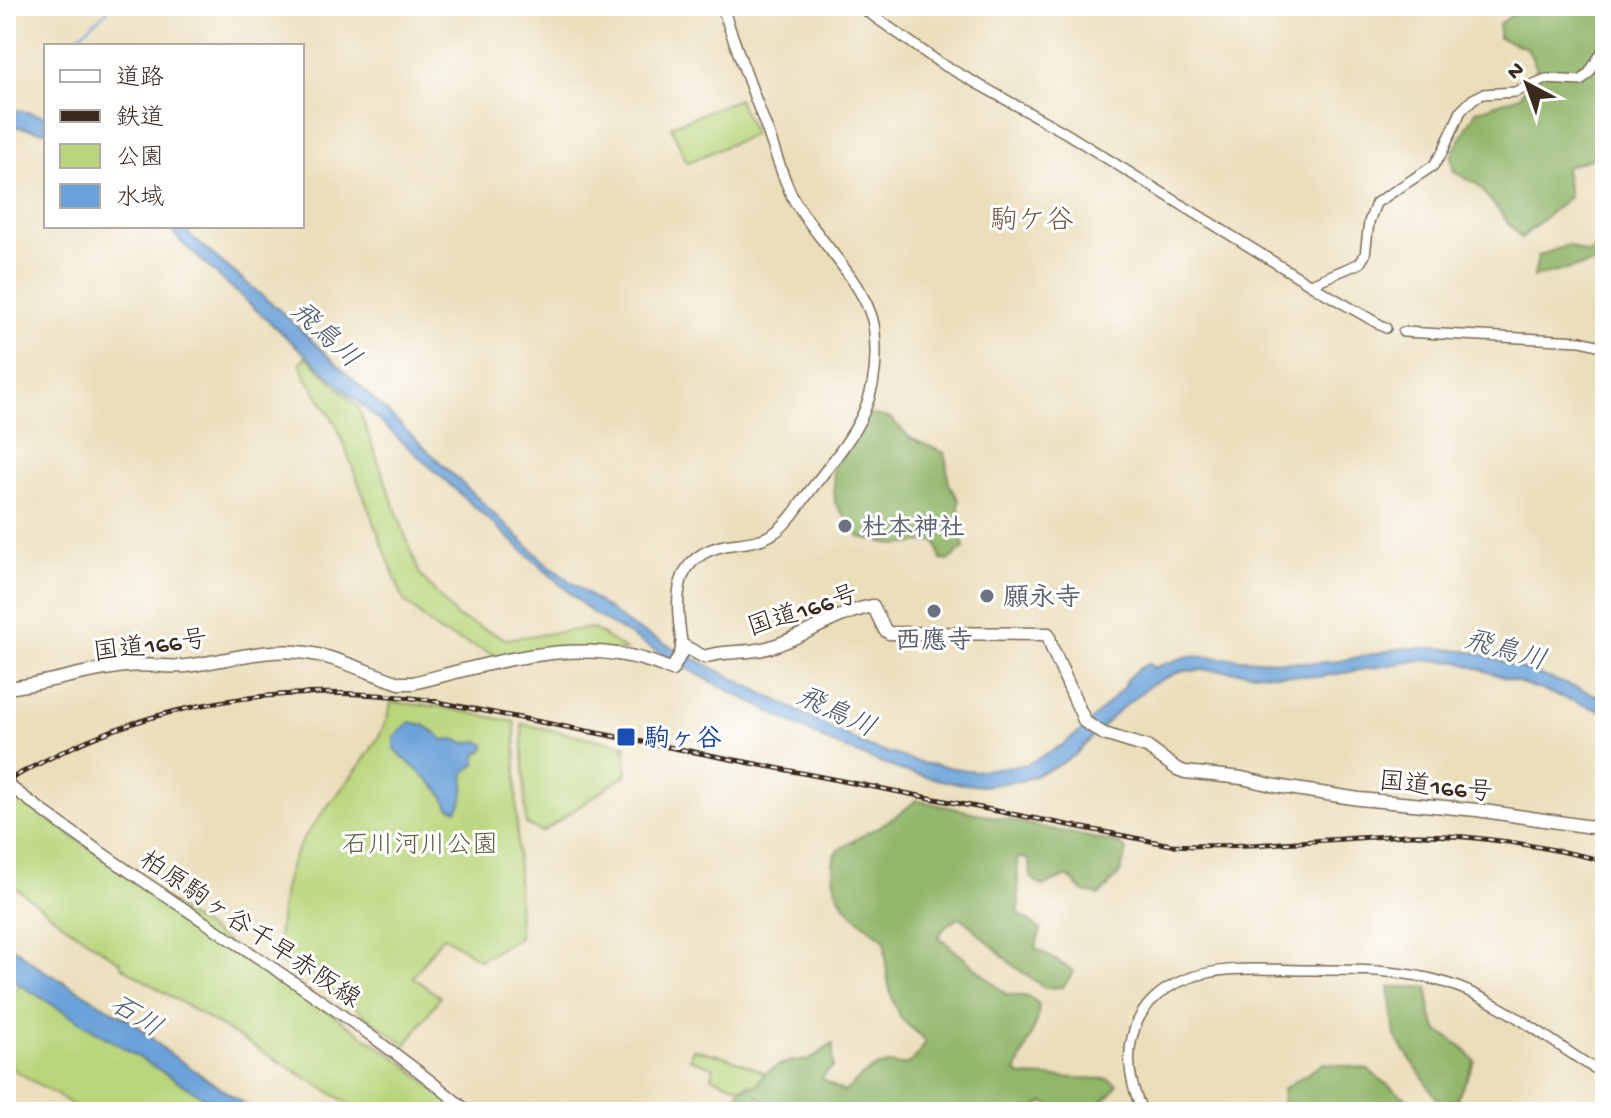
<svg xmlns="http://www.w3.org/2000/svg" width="1611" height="1118" viewBox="0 0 1611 1118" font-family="'Gochi Hand','Klee One',sans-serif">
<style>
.green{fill:#b9d57b;stroke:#7a804c;stroke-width:2}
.forest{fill:#92b66b;stroke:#667044;stroke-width:2}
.water{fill:#6aa2d9;stroke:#52667c;stroke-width:2}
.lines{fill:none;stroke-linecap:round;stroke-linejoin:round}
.stream{stroke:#6aa2d9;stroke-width:2}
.secondary-casing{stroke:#796955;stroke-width:12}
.primary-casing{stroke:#796955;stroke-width:13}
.highway-casing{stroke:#796955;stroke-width:15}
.secondary{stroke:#fff;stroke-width:9}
.primary{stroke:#fff;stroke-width:10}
.highway{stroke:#fff;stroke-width:12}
.rail-casing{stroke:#3b2a1e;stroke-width:5}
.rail{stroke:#fff;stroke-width:2;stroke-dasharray:6;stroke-linecap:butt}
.worship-dot{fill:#6b7280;stroke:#fff;stroke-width:3}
.transit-dot{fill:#1a4fb4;stroke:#fff;stroke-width:3}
.labels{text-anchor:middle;stroke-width:6;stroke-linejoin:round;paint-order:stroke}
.worship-label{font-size:26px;font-weight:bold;fill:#5b616d;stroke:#fff;text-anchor:start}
.street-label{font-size:26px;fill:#3b2a1e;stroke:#fff}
.transit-label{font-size:26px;font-weight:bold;fill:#164399;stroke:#fff;text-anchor:start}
.park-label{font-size:26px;fill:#615d3a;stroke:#fff}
.neighbourhood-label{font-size:28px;fill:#745540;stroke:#fff}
.water-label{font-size:28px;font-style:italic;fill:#4e5a69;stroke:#fff}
</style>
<rect width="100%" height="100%" fill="#fff"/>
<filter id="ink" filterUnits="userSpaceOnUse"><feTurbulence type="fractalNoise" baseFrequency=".0125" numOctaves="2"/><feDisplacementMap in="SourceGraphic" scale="16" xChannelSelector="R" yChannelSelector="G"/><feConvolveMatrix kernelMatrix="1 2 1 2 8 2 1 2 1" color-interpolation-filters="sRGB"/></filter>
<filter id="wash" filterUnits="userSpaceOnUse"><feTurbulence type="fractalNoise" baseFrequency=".006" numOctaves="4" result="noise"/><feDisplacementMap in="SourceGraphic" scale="32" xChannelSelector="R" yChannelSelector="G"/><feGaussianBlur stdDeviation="1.8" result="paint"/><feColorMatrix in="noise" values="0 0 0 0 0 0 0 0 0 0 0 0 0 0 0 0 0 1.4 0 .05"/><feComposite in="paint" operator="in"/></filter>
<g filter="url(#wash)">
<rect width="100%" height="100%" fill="#ebdebb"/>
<g class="green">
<path d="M 738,99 L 753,132 L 752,135 L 689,162 L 686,161 L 671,126 Z"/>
<path d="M 306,356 L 358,407 L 420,575 L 457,617 L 506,639 L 592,628 L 626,650 L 500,657 L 439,632 L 404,601 L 336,424 L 304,374 L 300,363 Z"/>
<path d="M 391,702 L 441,707 L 515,722 L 519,937 L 480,960 L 443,936 L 413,977 L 440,997 L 406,1045 L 343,999 L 276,960 C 281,919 280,877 302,841 C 327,801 385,748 391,702 Z"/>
<path d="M 522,724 L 625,745 L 627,774 L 542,832 L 526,824 Z"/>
<path d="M 6,788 L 56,825 L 405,1064 L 461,1112 L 363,1112 L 122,967 L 120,962 L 62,923 L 6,880 Z"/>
<path d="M 21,981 L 236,1112 L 85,1112 L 6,1065 L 6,1004 Z"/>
<path d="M 693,1049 L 727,1057 L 764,1072 L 759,1087 L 750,1084 L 741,1088 L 711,1077 L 714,1067 L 689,1059 Z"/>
</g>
<g class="forest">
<path d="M 1525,6 L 1605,6 L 1605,91 L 1600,96 L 1605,103 L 1605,154 L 1565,167 L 1569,197 L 1521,238 L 1477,184 L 1454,172 L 1451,156 L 1476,111 L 1520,96 L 1537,68 L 1527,48 L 1499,38 L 1499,24 Z"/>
<path d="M 1605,240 L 1605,261 L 1534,277 L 1538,256 L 1568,245 L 1588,254 Z"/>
<path d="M 872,415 L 890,418 L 910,438 L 945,453 L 949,484 L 959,500 L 959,526 L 964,548 L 948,561 L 941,560 L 936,541 L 897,545 L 860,537 L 835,503 L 833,467 Z"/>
<path d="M 916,800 L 1120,844 L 1127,851 L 1120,873 L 1100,895 L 1084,892 L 1068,876 L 1043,886 L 1032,879 L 1028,859 L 1017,858 L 1019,914 L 1041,930 L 1035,948 L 1074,971 L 1063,987 L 1045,988 L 1015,967 L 961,917 L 948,924 L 938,936 L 1006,994 L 1029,997 L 1039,1004 L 1037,1021 L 1016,1072 L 1021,1076 L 1108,1079 L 1117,1084 C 1114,1092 1111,1094 1104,1099 C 1082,1116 1068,1118 1044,1102 L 1028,1112 L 774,1112 L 775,1107 L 757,1096 L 753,1105 L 758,1112 L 734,1112 L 731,1108 L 741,1088 L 756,1086 C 767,1067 786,1059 808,1061 L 833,1044 L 833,1067 L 821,1078 L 844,1092 C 853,1085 863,1073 874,1068 C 902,1055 902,1082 926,1042 C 919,1031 905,1026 899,1015 C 888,994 885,964 885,940 C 853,915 825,898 835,853 C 861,833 893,823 916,800 Z"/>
<path d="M 1389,987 L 1428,987 L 1431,1016 L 1438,1031 L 1461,1046 L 1475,1061 L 1457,1098 L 1464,1112 L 1441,1112 L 1443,1108 L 1395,1036 Z"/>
<path d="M 1324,1063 L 1367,1069 L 1397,1092 L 1430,1112 L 1282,1112 L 1283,1089 Z"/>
</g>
<g class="water">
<path d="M 6,108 L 46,116 L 46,132 L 6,125 Z"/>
<path d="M 168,226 L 182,226 L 193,238 L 285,315 L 548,565 L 634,628 L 869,747 L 922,763 L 974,771 L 1028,764 L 1061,746 L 1082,730 L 1123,688 C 1126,676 1139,668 1150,663 L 1153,668 L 1188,656 L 1313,663 L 1339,661 L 1402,648 L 1440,648 L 1478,653 L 1605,698 L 1605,712 L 1459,662 L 1421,660 L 1319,677 L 1210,670 L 1182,671 L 1152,684 L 1117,712 L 1075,755 L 1053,768 L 1024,780 L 982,786 L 947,782 L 900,770 L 833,744 L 683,667 L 591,612 L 182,243 Z"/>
<path d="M 410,722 L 424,725 L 444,740 L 454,739 L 464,743 L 479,741 L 485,745 L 485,749 L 476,755 L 476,764 L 465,772 C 464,785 466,800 457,810 L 450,808 L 439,790 L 394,749 L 394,737 Z"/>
<path d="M 6,942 L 40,968 L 136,1024 L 166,1051 L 256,1112 L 228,1112 L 17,983 L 6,975 Z"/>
</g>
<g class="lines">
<path class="stream" d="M 67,46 L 108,10 L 107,6"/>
</g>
</g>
<g filter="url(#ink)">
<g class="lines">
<g class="secondary-casing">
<g id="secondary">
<path d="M 859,6 L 940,63 L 1064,132 L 1316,288 L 1386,328"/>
<path d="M 1311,284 L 1360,263 L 1365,255 L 1369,222 L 1376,203 L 1433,166 L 1442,153 L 1461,111 L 1473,99 L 1483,94 L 1515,92 L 1546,79 L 1581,81 L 1589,73 L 1605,47"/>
<path d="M 1403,332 L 1581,341 L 1605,347"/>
<path d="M 1143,1112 C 1118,1062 1126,1003 1184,980 C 1222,964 1270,970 1310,970 C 1354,970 1401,969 1443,982 C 1503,1000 1552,1044 1605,1075"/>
</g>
</g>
<g class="primary-casing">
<g id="primary">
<path d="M 682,645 C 675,599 671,556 727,545 C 743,543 761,542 774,533 C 790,522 801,502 813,487 C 855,433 883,401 874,328 C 869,287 815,237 794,200 C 783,179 776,154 768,132 C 752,90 736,48 722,6"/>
<path d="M 6,783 C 156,899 324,990 469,1112"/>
</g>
</g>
<g class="highway-casing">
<g id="highway">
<path d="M 682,645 L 704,657 C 724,650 746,654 767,648 C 803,638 835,613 873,606 L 885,630 L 889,633 L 1048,634 L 1052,648 L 1085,722 L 1104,734 L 1147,747 L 1177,769 L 1185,772 L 1242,778 L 1276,786 L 1359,799 L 1477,810 L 1605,829"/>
<path d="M 6,688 C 47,684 85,670 126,666 C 146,663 166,668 186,666 C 226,661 266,647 307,653 C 340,658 368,673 400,683 L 413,683 C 497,662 589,631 672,670 L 682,651 L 682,645"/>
</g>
</g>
<use href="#secondary" class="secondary"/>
<use href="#primary" class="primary"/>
<use href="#highway" class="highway"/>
<g class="rail-casing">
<path id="rail" d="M 6,781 C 35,766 63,750 93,738 C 200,694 315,685 428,700 L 1171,845 C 1252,849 1330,838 1411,835 C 1476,834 1541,846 1605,861"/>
</g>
<use href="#rail" class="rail"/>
</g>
</g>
<g class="worship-dot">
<circle cx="845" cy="526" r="8"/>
<circle cx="987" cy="596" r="8"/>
<circle cx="934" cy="611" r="8"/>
</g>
<rect class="transit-dot" x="616" y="727" width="20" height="20" rx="4"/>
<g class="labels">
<g class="worship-label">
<text x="861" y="535">杜本神社</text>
<text x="1003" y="605">願永寺</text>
<text x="934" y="648" text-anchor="middle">西應寺</text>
</g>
<g class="street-label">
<text transform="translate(802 609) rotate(-18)" y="9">国道166号</text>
<text transform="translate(150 644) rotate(-7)" y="9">国道166号</text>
<text transform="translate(1436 785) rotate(6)" y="9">国道166号</text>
<text transform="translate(251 928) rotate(34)" y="9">柏原駒ヶ谷千早赤阪線</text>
</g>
<g class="transit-label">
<text x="644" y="746">駒ヶ谷</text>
</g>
<g class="park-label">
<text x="420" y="852">石川河川公園</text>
</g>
<g class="neighbourhood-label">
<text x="1032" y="228">駒ケ谷</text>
</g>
<g class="water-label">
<text transform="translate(327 333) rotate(43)" y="10">飛鳥川</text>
<text transform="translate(1506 648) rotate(16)" y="10">飛鳥川</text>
<text transform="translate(837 710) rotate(25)" y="10">飛鳥川</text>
<text transform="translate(137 1014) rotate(32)" y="10">石川</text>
</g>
</g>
<rect width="1611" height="1118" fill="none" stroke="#fff" stroke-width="32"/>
<rect x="44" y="44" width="260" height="184" fill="#ffffff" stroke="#b1aaa5" stroke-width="2"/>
<rect x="60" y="70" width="40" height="12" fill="#ffffff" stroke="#b1aaa5" stroke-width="2"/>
<text x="116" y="84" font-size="24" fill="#3b2a1e">道路</text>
<rect x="60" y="110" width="40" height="12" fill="#3b2a1e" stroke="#b1aaa5" stroke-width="2"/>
<text x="116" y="124" font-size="24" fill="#3b2a1e">鉄道</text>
<rect x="60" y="144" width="40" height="24" fill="#b9d57b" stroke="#b1aaa5" stroke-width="2"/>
<text x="116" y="164" font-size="24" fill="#3b2a1e">公園</text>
<rect x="60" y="184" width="40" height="24" fill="#6aa2d9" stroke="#b1aaa5" stroke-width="2"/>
<text x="116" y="204" font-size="24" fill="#3b2a1e">水域</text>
<g transform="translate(1527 84) rotate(319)" stroke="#ffffff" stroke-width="6" paint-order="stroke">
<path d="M0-6L14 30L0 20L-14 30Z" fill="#3b2a1e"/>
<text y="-12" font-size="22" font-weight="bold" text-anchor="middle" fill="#3b2a1e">N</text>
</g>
</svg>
